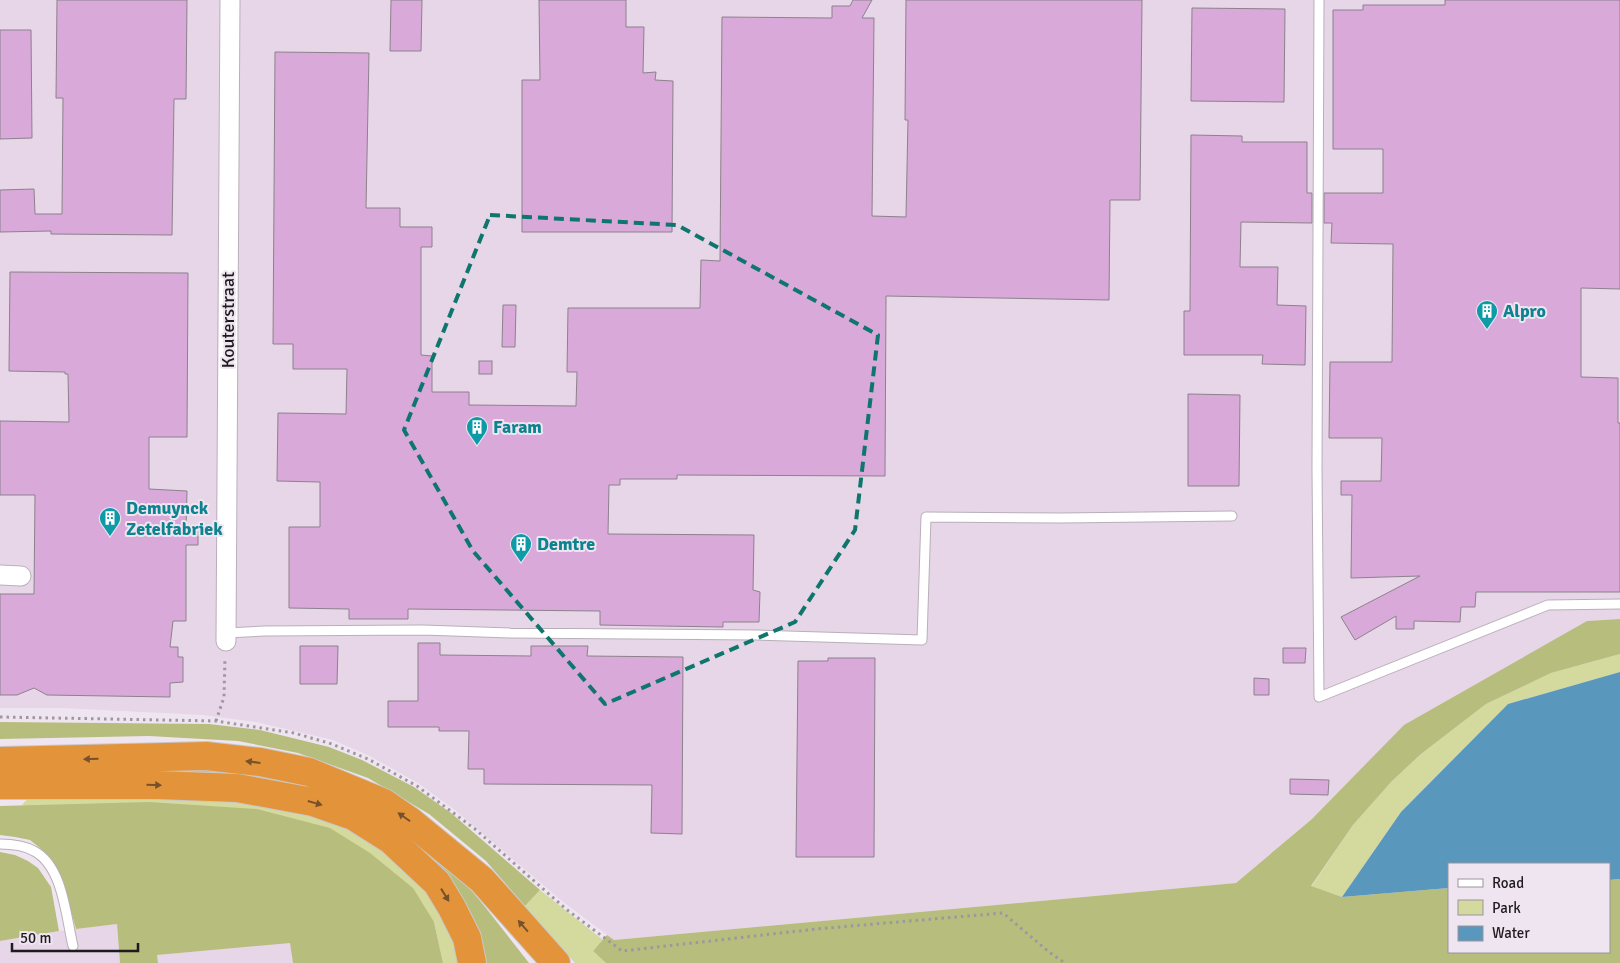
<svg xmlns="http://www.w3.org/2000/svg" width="1620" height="963" viewBox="0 0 1620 963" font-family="Signika,sans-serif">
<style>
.built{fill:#e6d6e7}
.green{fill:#d4da9e}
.forest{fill:#b7bd7d}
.water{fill:#5997bd}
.building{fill:#d9a9da;stroke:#8c828c}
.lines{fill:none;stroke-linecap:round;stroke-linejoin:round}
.service-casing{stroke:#b9afb9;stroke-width:11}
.minor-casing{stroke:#b9afb9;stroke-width:21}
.motorway-casing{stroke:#c9c8c9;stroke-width:30}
.path{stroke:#9f97a0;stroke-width:3;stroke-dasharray:2.5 4;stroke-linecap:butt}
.service{stroke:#fff;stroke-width:9}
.minor{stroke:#fff;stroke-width:19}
.motorway{stroke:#e3943a;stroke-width:28}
.oneway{fill:#77512b}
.marked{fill:none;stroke:#0f766e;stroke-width:4;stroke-dasharray:10 6;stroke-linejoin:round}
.labels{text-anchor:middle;stroke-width:4;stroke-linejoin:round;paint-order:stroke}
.culture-label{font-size:18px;font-weight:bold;fill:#0d838f;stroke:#efe5f0;text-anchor:start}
.street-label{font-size:18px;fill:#1e1a1e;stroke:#efe5f0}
</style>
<rect width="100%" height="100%" fill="#efe5f0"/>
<g class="built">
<path d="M 0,0 L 1620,0 L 1620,619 L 1587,621 L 1312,819 L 1236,883 L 614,940 L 562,901 L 455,810 L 418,783 L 368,755 L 333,740 L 256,722 L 203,715 L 62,708 L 0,708 Z"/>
<path d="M 117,924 L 120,963 L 0,963 L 0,941 L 59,931 Z"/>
<path d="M 290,942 L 293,963 L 158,963 L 157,955 Z"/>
</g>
<g class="green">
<path d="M 1620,654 L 1620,672 L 1508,704 L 1401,812 L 1342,897 L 1311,887 L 1353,825 L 1392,781 L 1421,754 L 1486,704 L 1551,673 Z"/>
<path d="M 221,796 L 338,821 L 392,853 L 427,888 L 448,922 L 461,963 L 443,963 L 434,922 L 22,805 L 29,797 Z"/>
<path d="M 540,890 L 603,940 L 593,951 L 606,963 L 575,963 L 525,906 Z"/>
</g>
<g class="forest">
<path d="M 1620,619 L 1620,654 L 1551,673 L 1486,704 L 1421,754 L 1392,781 L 1353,825 L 1311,886 L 1342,897 L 1449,888 L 1449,952 L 1609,952 L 1609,880 L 1620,879 L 1620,963 L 606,963 L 593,951 L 607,935 L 614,940 L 1236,883 L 1312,819 L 1404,725 L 1587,621 Z"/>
<path d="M 0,722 L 209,724 L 260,730 L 329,747 L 362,760 L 414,787 L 451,813 L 540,890 L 525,906 L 486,861 L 429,814 L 368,778 L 298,753 L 238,741 L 149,736 L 0,739 Z"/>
<path d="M 145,765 L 271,775 L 361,802 L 456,872 L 486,908 L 529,963 L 484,963 L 484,961 L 358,809 L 39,767 Z"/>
<path d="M 149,802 L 257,809 L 330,828 L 370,853 L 413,888 L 434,922 L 443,963 L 293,963 L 290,943 L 157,955 L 158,963 L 120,963 L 117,924 L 76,929 L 61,877 L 40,848 L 30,840 L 15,837 L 0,835 L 0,806 Z"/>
<path d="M 0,852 L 15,855 L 28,861 L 38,868 L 51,887 L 59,931 L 0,941 Z"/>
</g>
<path class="water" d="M 1620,672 L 1620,879 L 1609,880 L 1609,864 L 1449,864 L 1449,888 L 1342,897 L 1401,812 L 1508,704 Z"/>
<g class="building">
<path d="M 57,0 L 187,0 L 186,99 L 174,99 L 172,235 L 51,234 L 51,231 L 0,232 L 0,190 L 34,189 L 35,214 L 62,214 L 63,98 L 56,98 Z"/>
<path d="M 391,0 L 422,0 L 421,51 L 390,51 Z"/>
<path d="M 539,0 L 626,0 L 626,27 L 644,27 L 643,73 L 656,72 L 655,80 L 673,81 L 672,232 L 522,232 L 522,80 L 540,80 Z"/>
<path d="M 853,0 L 872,0 L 862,18 L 874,18 L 872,216 L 906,217 L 908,120 L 905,120 L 906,0 L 1142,0 L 1140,200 L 1110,200 L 1109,300 L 886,296 L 885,476 L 677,475 L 677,479 L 620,479 L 620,485 L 609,485 L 608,534 L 754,535 L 753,590 L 760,592 L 759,622 L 723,622 L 723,627 L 600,625 L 600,611 L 408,609 L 408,619 L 349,619 L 349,609 L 289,608 L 289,527 L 320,527 L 320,482 L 277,481 L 278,413 L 346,414 L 347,369 L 293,369 L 293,344 L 273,344 L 275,52 L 369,53 L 366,208 L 400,208 L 400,227 L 432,227 L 432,247 L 421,247 L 421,355 L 432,356 L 432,392 L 469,392 L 469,405 L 576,406 L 577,372 L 567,372 L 568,308 L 700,308 L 701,260 L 720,261 L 722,17 L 832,18 L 832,6 L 850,6 Z"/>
<path d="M 1445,0 L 1620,0 L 1620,289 L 1581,288 L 1581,377 L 1618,378 L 1618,423 L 1620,423 L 1620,592 L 1476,592 L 1475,607 L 1461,607 L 1460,622 L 1414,621 L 1414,629 L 1396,629 L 1396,616 L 1355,640 L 1341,617 L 1420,576 L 1351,578 L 1352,495 L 1341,495 L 1341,481 L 1381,481 L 1382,438 L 1329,438 L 1330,362 L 1392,362 L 1393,244 L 1331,243 L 1332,223 L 1324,223 L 1324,193 L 1383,193 L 1383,149 L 1333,149 L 1333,10 L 1363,10 L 1363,5 L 1445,5 Z"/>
<path d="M 1192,8 L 1285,9 L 1284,102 L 1191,101 Z"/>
<path d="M 0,30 L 31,30 L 32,138 L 0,139 Z"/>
<path d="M 1191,135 L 1242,136 L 1242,142 L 1307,142 L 1307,193 L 1312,193 L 1312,223 L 1241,222 L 1240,267 L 1278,267 L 1277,305 L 1306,306 L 1305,365 L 1262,364 L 1263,355 L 1184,355 L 1184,311 L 1190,311 Z"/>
<path d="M 10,272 L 188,273 L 187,437 L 149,437 L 149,489 L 187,491 L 186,529 L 198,529 L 198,545 L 186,545 L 186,621 L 173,621 L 170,647 L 178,647 L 178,657 L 183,657 L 183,682 L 170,683 L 170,697 L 47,695 L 34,688 L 17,695 L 0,695 L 0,594 L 34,594 L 35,495 L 0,495 L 0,421 L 69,422 L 68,374 L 65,374 L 65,372 L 9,371 Z"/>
<path d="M 503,305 L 516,305 L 515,347 L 502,347 Z"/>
<rect x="479" y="361" width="13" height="13"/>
<path d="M 1188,394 L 1240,395 L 1239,486 L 1188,486 Z"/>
<path d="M 418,643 L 440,643 L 440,655 L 531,656 L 531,646 L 588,646 L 587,656 L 683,657 L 682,834 L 651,833 L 652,785 L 484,784 L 484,769 L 468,769 L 469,731 L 439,731 L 439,727 L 388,727 L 388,701 L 418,701 Z"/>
<path d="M 300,646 L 338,646 L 337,684 L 300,684 Z"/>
<path d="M 1283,648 L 1306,648 L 1305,663 L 1283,663 Z"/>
<path d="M 828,658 L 875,658 L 874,857 L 796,857 L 798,661 L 828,661 Z"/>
<path d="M 1254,678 L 1269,679 L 1269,695 L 1254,695 Z"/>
<path d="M 1290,779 L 1329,780 L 1328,795 L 1290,794 Z"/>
</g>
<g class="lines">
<g class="service-casing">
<g id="service">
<path d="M 1319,0 L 1317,469 L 1319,697 L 1548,605 L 1620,604"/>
<path d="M 226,633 L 265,631 L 423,630 L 510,633 L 757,635 L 922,640 L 926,517 L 1061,518 L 1232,516"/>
<path d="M 0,844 C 10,844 25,846 34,851 C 63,866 66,917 73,946"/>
</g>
</g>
<g class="minor-casing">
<g id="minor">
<path d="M 0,575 L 21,576"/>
<path d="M 226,641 L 230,0"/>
</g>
</g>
<g class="motorway-casing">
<g id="motorway">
<path d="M 0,761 L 206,756 L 260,762 L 309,772 L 384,803 L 410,821 L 482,880 L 556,963"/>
<path d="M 0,785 L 157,785 L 237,788 L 313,802 L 353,816 L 391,840 L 437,883 L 452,908 L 467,938 L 472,963"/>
</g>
</g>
<g class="path">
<path d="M 0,717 L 216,721 L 294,733 L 332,744 L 368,759 L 417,786 L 475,829 L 566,909 L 622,951 L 816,929 L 1003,913 L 1049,952 L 1065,963"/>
<path d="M 216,721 L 224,697 L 225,658"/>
</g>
<use href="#service" class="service"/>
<use href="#minor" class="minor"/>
<use href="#motorway" class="motorway"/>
</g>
<defs><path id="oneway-solid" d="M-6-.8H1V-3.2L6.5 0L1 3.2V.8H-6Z" transform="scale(1.25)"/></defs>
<g class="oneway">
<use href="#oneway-solid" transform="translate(91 759) rotate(179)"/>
<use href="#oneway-solid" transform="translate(253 762) rotate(-173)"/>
<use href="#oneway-solid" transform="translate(154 785) rotate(1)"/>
<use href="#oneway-solid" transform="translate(315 803) rotate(16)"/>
<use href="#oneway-solid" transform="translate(404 817) rotate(-145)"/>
<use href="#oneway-solid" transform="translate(445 895) rotate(58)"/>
<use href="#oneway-solid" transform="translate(523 926) rotate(-131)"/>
</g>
<path class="marked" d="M 490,215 L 677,225 L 878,335 L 855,530 L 795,622 L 605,704 L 473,551 L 404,430 Z"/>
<defs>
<g id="building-pin" transform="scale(1.125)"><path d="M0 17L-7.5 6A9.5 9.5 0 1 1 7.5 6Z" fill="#0f9aa8" stroke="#efe5f0"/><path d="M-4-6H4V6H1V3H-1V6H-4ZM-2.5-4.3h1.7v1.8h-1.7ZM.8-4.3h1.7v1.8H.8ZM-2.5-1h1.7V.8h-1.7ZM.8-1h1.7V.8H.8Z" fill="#fff"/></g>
</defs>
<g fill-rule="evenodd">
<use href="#building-pin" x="1487" y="311"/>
<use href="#building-pin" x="477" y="427"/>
<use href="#building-pin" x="110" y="518"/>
<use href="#building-pin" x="521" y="544"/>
</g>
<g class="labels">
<g class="culture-label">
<text x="1503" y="317">Alpro</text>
<text x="493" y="433">Faram</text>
<text x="126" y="514">Demuynck<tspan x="126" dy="21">Zetelfabriek</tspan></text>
<text x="537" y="550">Demtre</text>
</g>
<g class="street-label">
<text transform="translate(228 320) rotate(-90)" y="6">Kouterstraat</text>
</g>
</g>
<rect x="1448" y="863" width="162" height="90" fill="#efe5f0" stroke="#9b949c"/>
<rect x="1458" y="879" width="25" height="8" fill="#ffffff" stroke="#9b949c"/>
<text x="1492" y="888" font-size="15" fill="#1e1a1e">Road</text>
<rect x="1458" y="900" width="25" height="15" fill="#d4da9e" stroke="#9b949c"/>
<text x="1492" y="913" font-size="15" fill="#1e1a1e">Park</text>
<rect x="1458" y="926" width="25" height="15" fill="#5997bd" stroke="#9b949c"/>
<text x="1492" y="938" font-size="15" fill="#1e1a1e">Water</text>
<path d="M12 943v8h126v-8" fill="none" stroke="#1e1a1e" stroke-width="2.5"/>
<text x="20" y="943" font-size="15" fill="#1e1a1e" stroke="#efe5f0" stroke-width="4" paint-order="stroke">50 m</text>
</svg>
